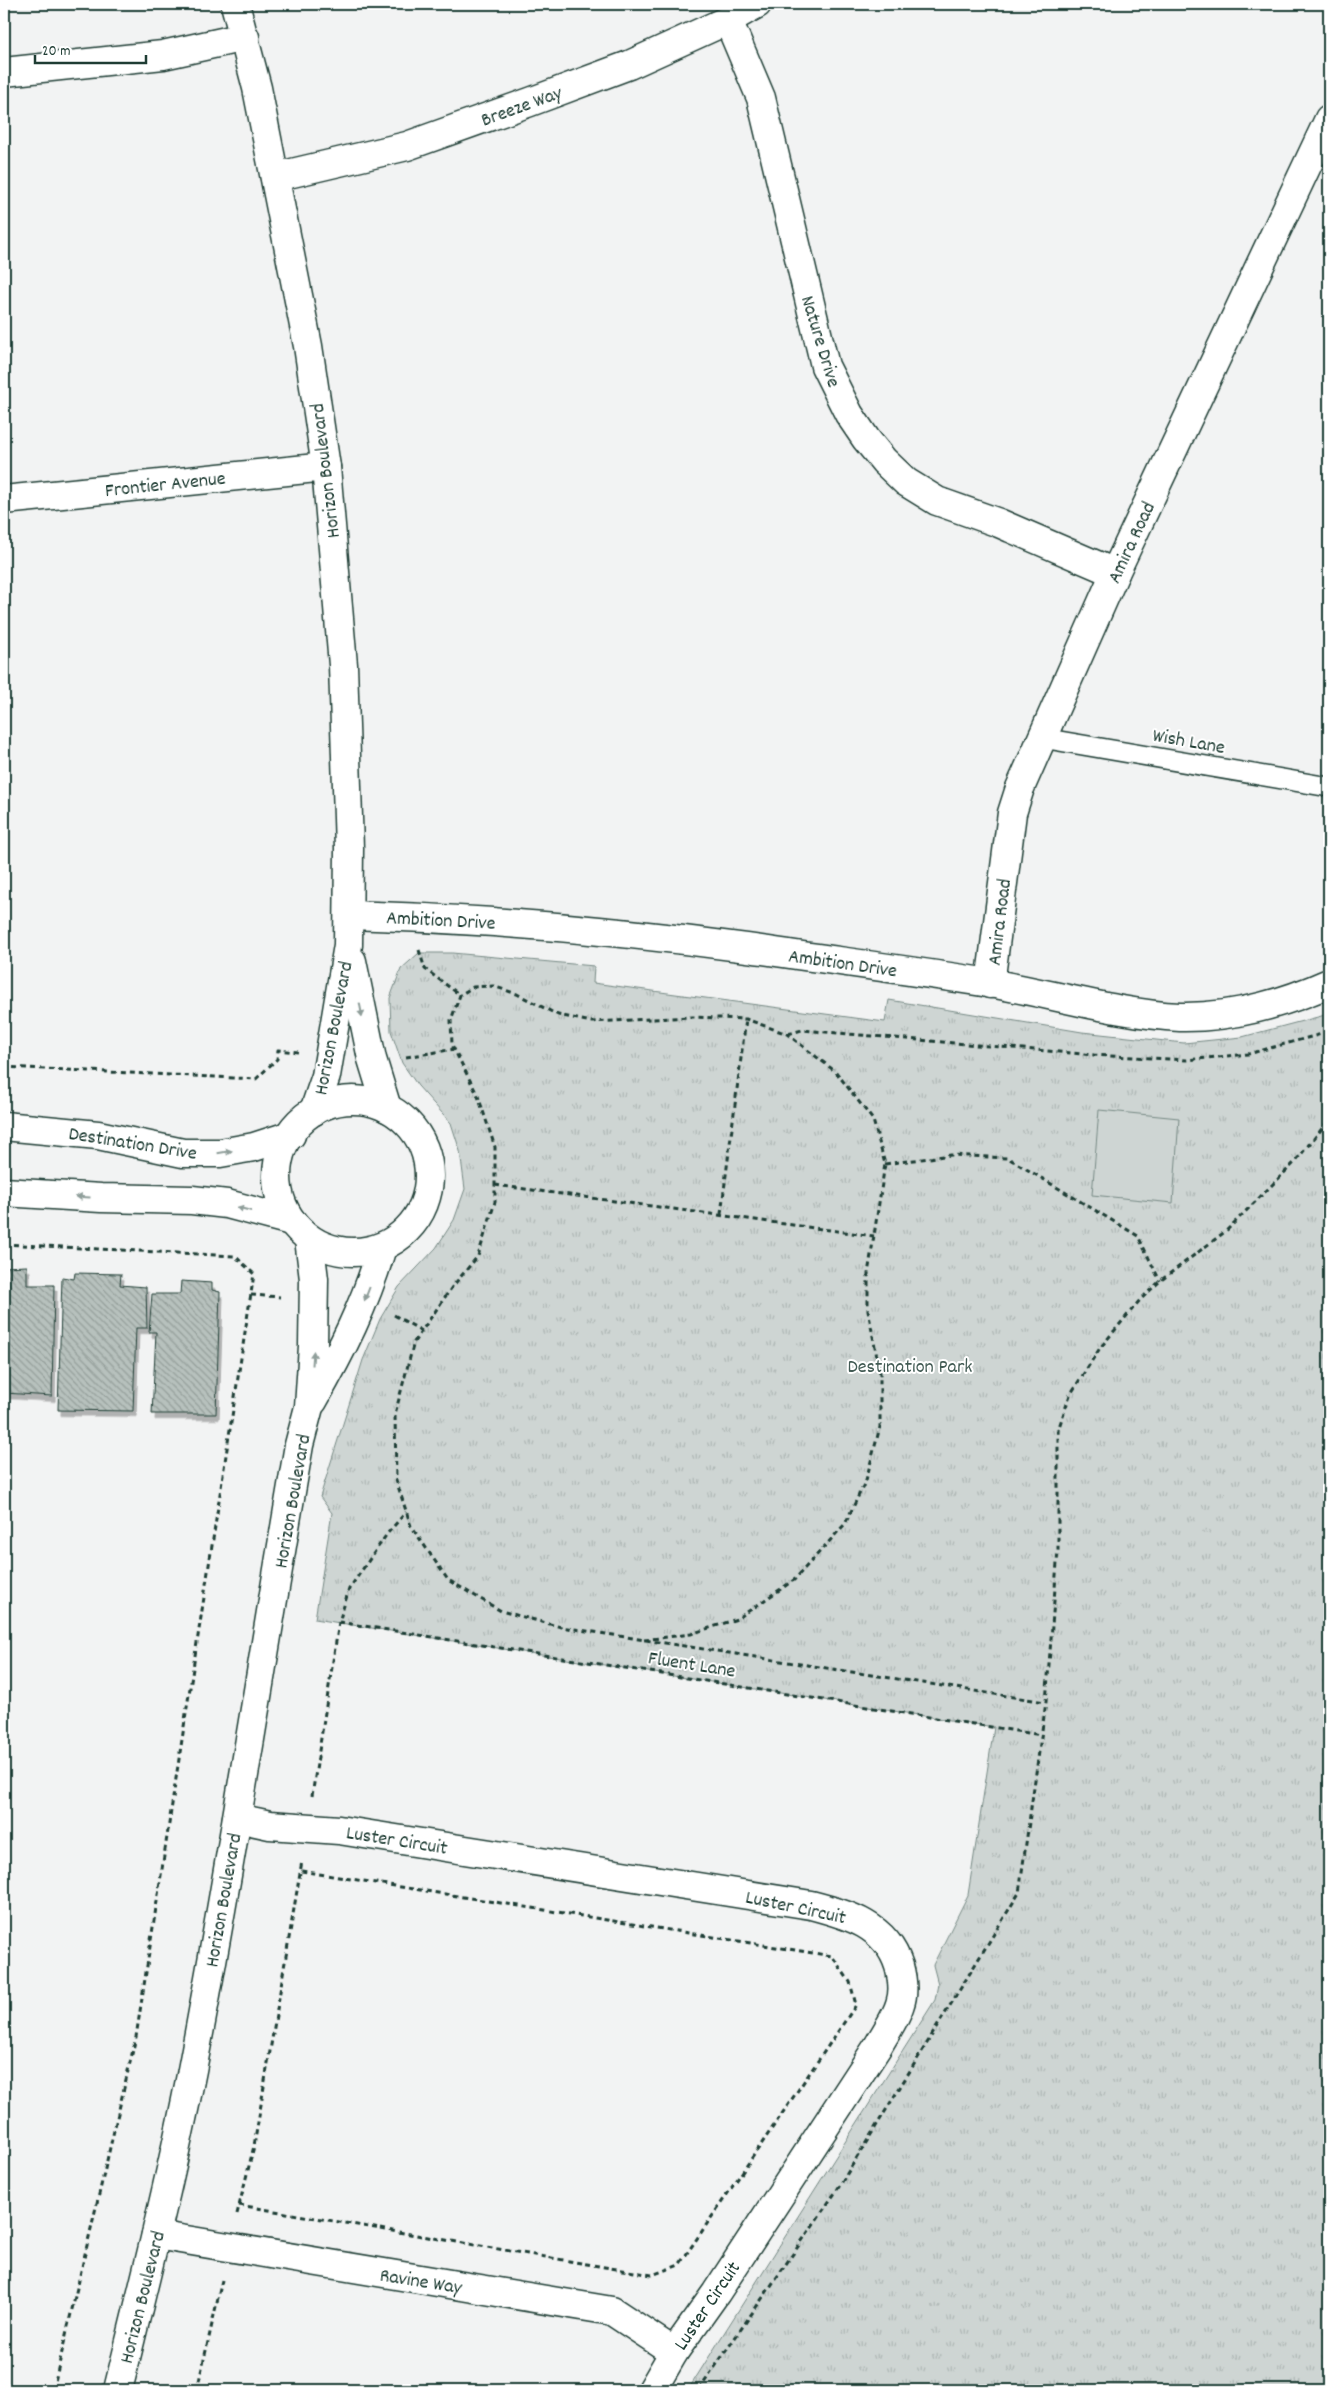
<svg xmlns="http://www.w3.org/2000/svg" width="1333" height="2394" viewBox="0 0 1333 2394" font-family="Dekko,sans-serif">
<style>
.grass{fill:url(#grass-tufts);stroke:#768984}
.garden{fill:#ced5d3;stroke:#768984}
.building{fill:url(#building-back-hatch);stroke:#1f3d34;filter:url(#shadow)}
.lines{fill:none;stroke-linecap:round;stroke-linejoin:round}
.service-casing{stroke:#1f3d34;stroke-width:22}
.minor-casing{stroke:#1f3d34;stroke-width:31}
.tertiary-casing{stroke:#1f3d34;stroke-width:31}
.path{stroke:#1f3d34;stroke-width:3;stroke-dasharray:5 4;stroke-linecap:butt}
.service{stroke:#fff;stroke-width:19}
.minor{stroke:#fff;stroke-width:28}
.tertiary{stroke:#fff;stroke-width:28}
.oneway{fill:#8f9e9a}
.labels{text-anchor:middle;stroke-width:4;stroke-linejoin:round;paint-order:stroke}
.street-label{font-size:20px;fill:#1f3d34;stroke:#fff}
.park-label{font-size:20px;fill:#425b54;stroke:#fff}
</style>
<defs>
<pattern id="grass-tufts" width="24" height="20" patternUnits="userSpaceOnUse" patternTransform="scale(1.25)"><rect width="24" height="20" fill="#ced5d3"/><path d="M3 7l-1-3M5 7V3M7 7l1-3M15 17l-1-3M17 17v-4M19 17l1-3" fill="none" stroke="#b0b8b6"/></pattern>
<pattern id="building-back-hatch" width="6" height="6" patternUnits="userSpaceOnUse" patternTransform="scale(1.25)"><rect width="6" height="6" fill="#b7c1bd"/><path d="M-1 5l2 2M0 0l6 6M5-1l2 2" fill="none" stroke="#949e9a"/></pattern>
<filter id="shadow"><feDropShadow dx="3" dy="5.5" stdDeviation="0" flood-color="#0004"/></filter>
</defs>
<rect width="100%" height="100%" fill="#f2f3f3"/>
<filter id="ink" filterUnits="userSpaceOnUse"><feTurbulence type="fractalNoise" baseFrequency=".02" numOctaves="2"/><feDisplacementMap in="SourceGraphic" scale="10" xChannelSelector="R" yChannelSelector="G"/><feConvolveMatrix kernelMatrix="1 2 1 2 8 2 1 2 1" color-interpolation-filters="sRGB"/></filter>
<g filter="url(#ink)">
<path class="grass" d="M 419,953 L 452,953 L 594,966 L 593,983 L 885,1022 L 889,1000 L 1082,1032 L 1184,1043 L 1242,1037 L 1329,1014 L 1329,2390 L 688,2390 L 935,2000 L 938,1984 L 933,1965 L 968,1895 L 994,1727 L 315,1619 L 332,1513 L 320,1497 L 363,1360 L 380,1319 L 399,1287 L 436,1248 L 454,1220 L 465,1189 L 460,1151 L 451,1123 L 418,1086 L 402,1063 L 391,1031 L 390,998 L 401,969 Z"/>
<path class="garden" d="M 1099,1110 L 1179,1118 L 1173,1203 L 1092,1195 Z"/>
<g class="building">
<path d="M 27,1266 L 27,1285 L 54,1285 L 52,1396 L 4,1393 L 4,1267 Z"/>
<path d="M 75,1273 L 121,1274 L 120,1285 L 146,1287 L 147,1328 L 136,1328 L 133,1411 L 58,1410 L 62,1277 L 74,1279 Z"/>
<path d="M 181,1281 L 212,1283 L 212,1290 L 220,1292 L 216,1414 L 152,1414 L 156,1332 L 149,1332 L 152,1294 L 180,1294 Z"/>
</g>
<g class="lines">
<g class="service-casing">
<path id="service" d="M 1042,738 L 1329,787"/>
</g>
<g class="minor-casing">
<g id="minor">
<path d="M 728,20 L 761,98 L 825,366 L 849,414 L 866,439 L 884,461 L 906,482 L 937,501 L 999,523 L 1115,573"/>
<path d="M 4,72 L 163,55 L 245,37"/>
<path d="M 275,177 L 407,146 L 530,102 L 629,65 L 728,20 L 757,4"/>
<path d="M 4,500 L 326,467"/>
<path d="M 350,915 C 487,919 626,931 762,950 C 837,961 913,971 989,983 C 1049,993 1119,1014 1180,1017 C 1232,1018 1282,1004 1329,983"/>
<path d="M 990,984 L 1012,813 L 1020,788 L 1115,573 L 1329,119"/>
<path d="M 237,1818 L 270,1825 L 339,1830 L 811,1905 C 849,1915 886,1925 899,1966 C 902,1977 904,1993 900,2004 C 896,2018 885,2033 878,2046 L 716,2293 L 674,2352 L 652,2390"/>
<path d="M 156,2235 L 612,2311 L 674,2352"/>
</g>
</g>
<g class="tertiary-casing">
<g id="tertiary">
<path d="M 235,4 L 257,88 L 308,346 L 326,467 L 343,665 L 349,848 L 348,945 L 326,1076 L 314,1111"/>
<path d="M 352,961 L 372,1059 L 387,1108"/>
<circle cx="353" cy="1176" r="76"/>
<path d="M 4,1126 L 98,1135 L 183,1153 L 220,1153 L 254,1147 L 291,1135"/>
<path d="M 4,1192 L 101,1198 L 192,1200 L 227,1204 L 291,1221"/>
<path d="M 313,1401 C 341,1352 366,1303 382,1247"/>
<path d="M 118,2390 C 144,2284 171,2177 192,2070 C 232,1862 263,1653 299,1445 L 309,1407 L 313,1346 L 314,1279 L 309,1239"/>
</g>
</g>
<g class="path">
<path d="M 419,950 L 425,969 L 460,995"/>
<path d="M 788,1034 L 802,1030 L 1094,1055 L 1187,1060 L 1248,1054 L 1329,1032"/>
<path d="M 406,1057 L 455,1049"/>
<path d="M 4,1067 L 256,1079 L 277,1059 L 278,1050 L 298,1052"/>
<path d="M 885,1164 L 951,1155 L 1008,1158 L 1138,1236 L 1160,1281"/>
<path d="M 495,1185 L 874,1236"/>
<path d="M 721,1214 L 746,1019"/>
<path d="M 4,1244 L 235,1256 L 254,1274 L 136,2037 L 53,2390"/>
<path d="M 251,1295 L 280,1297"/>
<path d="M 394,1315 L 422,1331"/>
<path d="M 339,1622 L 1041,1735"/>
<path d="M 644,1640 L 691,1634 L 737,1619 L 794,1580 L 845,1524 L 866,1480 L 880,1427 L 880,1373 L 868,1310 L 868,1274 L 885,1164 L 873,1120 L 836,1072 L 787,1034 L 746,1019 L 692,1017 L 592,1022 L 558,1015 L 517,994 L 493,986 L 473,987 L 460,995 L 451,1020 L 452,1045 L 478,1096 L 495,1147 L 495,1202 L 478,1256 L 452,1287 L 414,1342 L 395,1414 L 396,1480 L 411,1526 L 448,1580 L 501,1611 L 561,1627 L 1046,1702"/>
<path d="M 312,1796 L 339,1622 L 349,1589 L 387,1534 L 406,1512"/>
<path d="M 239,2205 L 652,2275 L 679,2265 L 856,2005 L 850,1982 L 832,1956 L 301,1871"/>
<path d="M 237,2214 L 254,2146 L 302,1861"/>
<path d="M 197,2390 L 222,2280"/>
<path d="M 699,2390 L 837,2190 L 1019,1893 L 1046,1702 L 1058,1550 L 1058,1430 L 1070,1395 L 1100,1348 L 1140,1300 L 1160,1281 L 1226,1231 L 1294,1163 L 1329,1120"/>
</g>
<use href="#service" class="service"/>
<use href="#minor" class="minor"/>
<use href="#tertiary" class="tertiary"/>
</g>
<defs><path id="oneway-solid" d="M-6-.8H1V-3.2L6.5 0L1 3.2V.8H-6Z" transform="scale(1.25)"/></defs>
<g class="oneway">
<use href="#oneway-solid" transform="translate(361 1010) rotate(79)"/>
<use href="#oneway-solid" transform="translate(225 1152) rotate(-9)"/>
<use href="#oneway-solid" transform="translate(83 1197) rotate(-176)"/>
<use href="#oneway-solid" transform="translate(244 1209) rotate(-165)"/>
<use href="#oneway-solid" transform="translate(367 1294) rotate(111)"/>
<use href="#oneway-solid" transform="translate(313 1358) rotate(-86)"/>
</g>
</g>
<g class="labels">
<g class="street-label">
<text transform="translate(521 105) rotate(-20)" y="7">Breeze Way</text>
<text transform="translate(822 341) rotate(73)" y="7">Nature Drive</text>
<text transform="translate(324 471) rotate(-97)" y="7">Horizon Boulevard</text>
<text transform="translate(165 483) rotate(-6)" y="7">Frontier Avenue</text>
<text transform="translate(1130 542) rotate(-65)" y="7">Amira Road</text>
<text transform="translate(1189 740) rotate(10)" y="7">Wish Lane</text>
<text transform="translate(441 919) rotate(3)" y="7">Ambition Drive</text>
<text transform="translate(998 922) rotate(-83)" y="7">Amira Road</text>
<text transform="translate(843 962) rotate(8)" y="7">Ambition Drive</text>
<text transform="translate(332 1028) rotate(-79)" y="7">Horizon Boulevard</text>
<text transform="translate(133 1142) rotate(9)" y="7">Destination Drive</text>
<text transform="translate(291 1501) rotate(-80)" y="7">Horizon Boulevard</text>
<text transform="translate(692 1663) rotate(9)" y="7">Fluent Lane</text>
<text transform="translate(397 1839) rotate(9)" y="7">Luster Circuit</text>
<text transform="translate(222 1900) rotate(-80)" y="7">Horizon Boulevard</text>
<text transform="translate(796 1906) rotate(12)" y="7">Luster Circuit</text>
<text transform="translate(421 2280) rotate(9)" y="7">Ravine Way</text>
<text transform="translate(141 2297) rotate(-76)" y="7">Horizon Boulevard</text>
<text transform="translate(706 2305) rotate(-56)" y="7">Luster Circuit</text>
</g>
<g class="park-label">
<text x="910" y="1372">Destination Park</text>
</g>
</g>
<rect width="1333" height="2394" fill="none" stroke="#fff" stroke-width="20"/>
<rect x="10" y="10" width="1313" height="2374" fill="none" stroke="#1f3d34" stroke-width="2" filter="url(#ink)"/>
<path d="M35 55v8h111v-8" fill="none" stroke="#1f3d34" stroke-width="2.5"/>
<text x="42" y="55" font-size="15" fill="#1f3d34" stroke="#ffffff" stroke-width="4" paint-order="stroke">20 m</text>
</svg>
